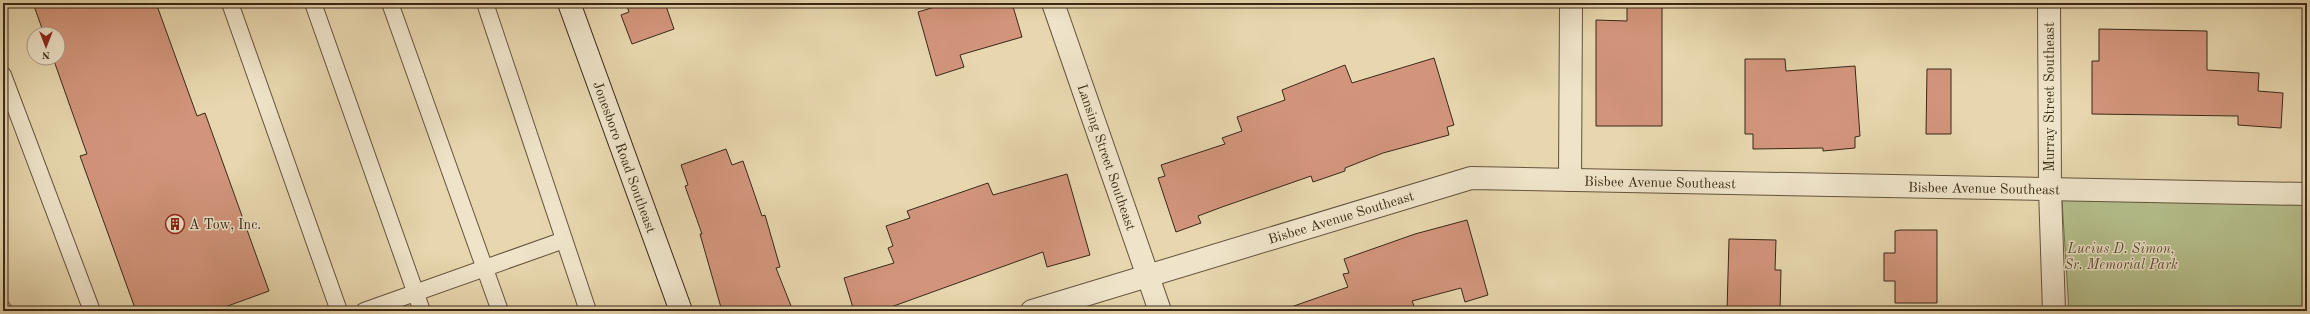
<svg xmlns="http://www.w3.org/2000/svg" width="2310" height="314" viewBox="0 0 2310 314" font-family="'Old Standard TT',serif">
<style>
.green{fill:#b4be8b;stroke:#767450}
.building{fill:#d2957c;stroke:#392916}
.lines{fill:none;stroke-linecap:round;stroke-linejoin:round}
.lane-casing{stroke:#64543c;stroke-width:18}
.street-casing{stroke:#64543c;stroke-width:24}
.secondary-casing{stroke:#392916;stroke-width:24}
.lane{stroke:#efe4ca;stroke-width:16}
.street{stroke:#efe4ca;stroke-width:22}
.secondary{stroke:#efe4ca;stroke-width:22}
.labels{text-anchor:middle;stroke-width:3;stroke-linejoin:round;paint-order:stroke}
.street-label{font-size:14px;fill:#392916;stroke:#efe4ca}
.poi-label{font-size:14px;fill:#392916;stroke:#efe4ca;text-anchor:start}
.park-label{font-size:14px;font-style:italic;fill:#584e33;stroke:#efe4ca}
</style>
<rect width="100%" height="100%" fill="#e7d6ae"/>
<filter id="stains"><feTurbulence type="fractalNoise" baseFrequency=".005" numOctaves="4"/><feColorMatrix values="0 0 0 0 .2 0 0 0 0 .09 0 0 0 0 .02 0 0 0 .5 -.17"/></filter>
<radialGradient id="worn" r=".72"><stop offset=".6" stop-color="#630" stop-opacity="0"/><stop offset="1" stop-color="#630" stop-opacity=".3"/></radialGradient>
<path class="green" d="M 2062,200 L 2307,205 L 2307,311 L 2069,311 Z"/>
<g class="building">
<path d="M 33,3 L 156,3 L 197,116 L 205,113 L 269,291 L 214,311 L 136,311 L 80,156 L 87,154 L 53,58 L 58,58 L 58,34 L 44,34 Z"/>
<path d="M 626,3 L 665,3 L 674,29 L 632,44 L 621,15 L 629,12 Z"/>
<path d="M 948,3 L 1012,3 L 1022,37 L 960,55 L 964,67 L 936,76 L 918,12 Z"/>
<path d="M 1627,3 L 1662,3 L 1662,126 L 1596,126 L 1596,20 L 1627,21 Z"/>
<path d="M 2099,29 L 2207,31 L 2207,70 L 2259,73 L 2258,91 L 2283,93 L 2281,128 L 2238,125 L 2238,116 L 2092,114 L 2092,61 L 2099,61 Z"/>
<path d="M 1434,58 L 1454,125 L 1447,127 L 1449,135 L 1383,153 L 1345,168 L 1345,171 L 1313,182 L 1311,176 L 1222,207 L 1198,216 L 1201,223 L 1176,232 L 1158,178 L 1165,176 L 1161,165 L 1225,144 L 1222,138 L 1242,131 L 1237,117 L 1285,100 L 1282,90 L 1345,65 L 1352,83 Z"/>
<path d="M 1745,59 L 1785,59 L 1786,71 L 1855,66 L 1860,136 L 1855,137 L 1855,148 L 1823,151 L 1823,148 L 1753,149 L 1753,134 L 1745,134 Z"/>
<path d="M 1927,69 L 1951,69 L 1951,134 L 1926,134 Z"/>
<path d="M 726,149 L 732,165 L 743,161 L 762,216 L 765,215 L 780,267 L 776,268 L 793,311 L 722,311 L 700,234 L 702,234 L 685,186 L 688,185 L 681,165 Z"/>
<path d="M 1067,174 L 1090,255 L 1047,267 L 1043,252 L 880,311 L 854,311 L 844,278 L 894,263 L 888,248 L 893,246 L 886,226 L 910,218 L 907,211 L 988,183 L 993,195 Z"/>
<path d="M 1467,220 L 1488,295 L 1465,302 L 1461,288 L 1412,301 L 1416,311 L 1292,311 L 1291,307 L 1348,287 L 1343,274 L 1349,273 L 1344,259 L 1415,234 Z"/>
<path d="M 1900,230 L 1937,230 L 1937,303 L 1895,303 L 1895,281 L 1884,281 L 1884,253 L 1895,253 L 1895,231 Z"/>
<path d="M 1729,239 L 1776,240 L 1775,270 L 1781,270 L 1780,311 L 1727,311 Z"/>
</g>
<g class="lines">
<g class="lane-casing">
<g id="lane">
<path d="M 230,3 L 339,311"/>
<path d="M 313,3 L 422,311"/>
<path d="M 390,3 L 500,311"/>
<path d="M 485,3 L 588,311"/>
<path d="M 3,75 L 92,311"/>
<path d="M 3,309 L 4,311"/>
<path d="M 364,311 L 564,240"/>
</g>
</g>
<g class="street-casing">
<g id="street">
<path d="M 1053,3 L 1160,311"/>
<path d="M 2049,3 L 2050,189 L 2054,311"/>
<path d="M 1570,180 L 1571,3"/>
<path d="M 1032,311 L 1471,178 L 2307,194"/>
</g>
</g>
<g class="secondary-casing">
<path id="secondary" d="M 569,3 L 681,311"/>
</g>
<use href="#lane" class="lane"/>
<use href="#street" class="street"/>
<use href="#secondary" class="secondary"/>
</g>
<defs>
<g id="building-ring" transform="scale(1)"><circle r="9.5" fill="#efe4ca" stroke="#8f2418" stroke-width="1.5"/><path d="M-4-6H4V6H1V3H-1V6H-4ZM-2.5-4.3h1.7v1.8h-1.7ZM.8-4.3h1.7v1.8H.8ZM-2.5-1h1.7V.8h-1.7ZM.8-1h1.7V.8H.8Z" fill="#8f2418"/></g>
</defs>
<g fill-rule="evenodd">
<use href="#building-ring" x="175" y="224"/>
</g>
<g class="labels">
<g class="street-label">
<text transform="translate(2049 97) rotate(-90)" y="5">Murray Street Southeast</text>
<text transform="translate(625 157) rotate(70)" y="5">Jonesboro Road Southeast</text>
<text transform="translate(1107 157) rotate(71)" y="5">Lansing Street Southeast</text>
<text transform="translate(1660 182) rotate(1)" y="5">Bisbee Avenue Southeast</text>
<text transform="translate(1984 188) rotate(1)" y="5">Bisbee Avenue Southeast</text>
<text transform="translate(1341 217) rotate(-17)" y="5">Bisbee Avenue Southeast</text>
</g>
<g class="poi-label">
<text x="189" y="229">A Tow, Inc.</text>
</g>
<g class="park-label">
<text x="2121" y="253">Lucius D. Simon,<tspan x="2121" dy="16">Sr. Memorial Park</tspan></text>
</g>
</g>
<rect width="2310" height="314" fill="none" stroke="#e7d6ae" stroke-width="16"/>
<rect x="4" y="4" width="2302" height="306" fill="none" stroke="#392916" stroke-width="2"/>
<rect x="8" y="8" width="2294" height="298" fill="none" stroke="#392916"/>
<g transform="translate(46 46) rotate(180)"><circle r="19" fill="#efe4ca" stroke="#a69982"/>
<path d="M0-3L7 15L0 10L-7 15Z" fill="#8f2418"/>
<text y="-6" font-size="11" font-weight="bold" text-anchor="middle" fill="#392916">N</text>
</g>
<rect width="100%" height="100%" filter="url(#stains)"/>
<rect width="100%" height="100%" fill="url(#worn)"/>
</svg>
